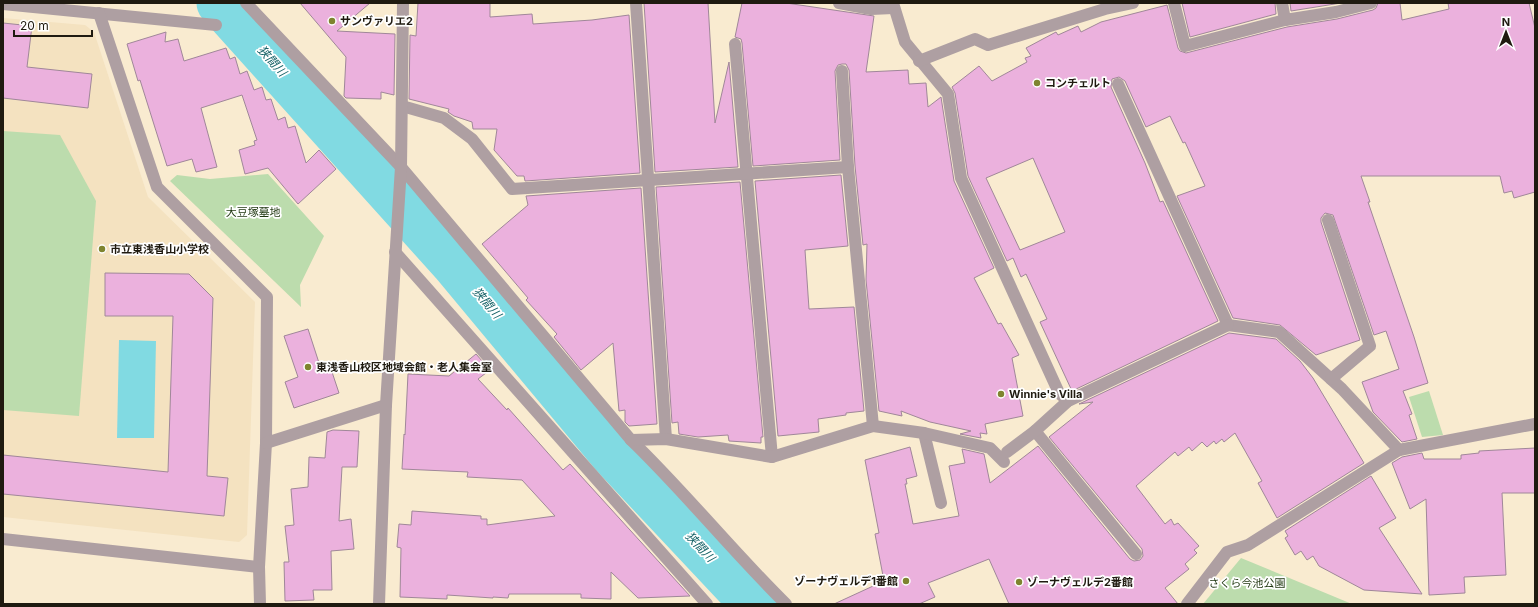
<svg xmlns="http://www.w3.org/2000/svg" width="1538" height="607" viewBox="0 0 1538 607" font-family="Inter,'Noto Sans JP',sans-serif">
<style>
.built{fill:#f4e2c0}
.green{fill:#bcdcad}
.water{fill:#81dae2}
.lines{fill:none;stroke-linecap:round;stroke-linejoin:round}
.river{stroke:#81dae2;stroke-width:47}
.building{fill:#ebb1dd;stroke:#a08799;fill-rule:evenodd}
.minor{stroke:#ae9fa2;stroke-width:12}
.poi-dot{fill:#7e842f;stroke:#fff;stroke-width:1.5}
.labels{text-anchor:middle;stroke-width:3.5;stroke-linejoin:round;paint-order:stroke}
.poi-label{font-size:11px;font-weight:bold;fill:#1f1a10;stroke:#fff;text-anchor:start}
.park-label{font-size:11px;fill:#1d350e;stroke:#fff}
.water-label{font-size:12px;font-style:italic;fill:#166267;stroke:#fff}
</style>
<rect width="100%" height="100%" fill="#f9ebd0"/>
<path class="built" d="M 3,18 L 85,25 L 94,32 L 148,197 L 255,302 L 247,535 L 239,542 L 3,517 Z"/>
<g class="green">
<path d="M 3,131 L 60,135 L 96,201 L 79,416 L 3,410 Z"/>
<path d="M 268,174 L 324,236 L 300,285 L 301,307 L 170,181 L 177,175 L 210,179 Z"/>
<path d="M 1429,391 L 1443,435 L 1422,437 L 1409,397 Z"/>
<path d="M 1241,558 L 1352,604 L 1203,604 Z"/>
</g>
<path class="water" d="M 119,340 L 156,341 L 154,438 L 117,438 Z"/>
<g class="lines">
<path class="river" d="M 220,3 L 454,263 L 614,455 L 754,604"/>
</g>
<g class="building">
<path d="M 300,3 L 370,3 L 337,31 L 395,34 L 394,95 L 381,92 L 381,99 L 346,98 L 344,96 L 346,57 Z"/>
<path d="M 418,3 L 490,3 L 490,17 L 532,14 L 533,24 L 592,20 L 629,15 L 640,173 L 525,181 L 524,176 L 517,176 L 494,150 L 497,129 L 473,129 L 472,122 L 454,116 L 448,112 L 449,109 L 409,99 L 410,35 L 416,36 Z"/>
<path d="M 644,3 L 708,3 L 715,123 L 729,62 L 738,167 L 655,172 Z"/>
<path d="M 742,3 L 786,3 L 874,16 L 866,72 L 908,70 L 909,84 L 926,83 L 928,107 L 941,97 L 954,181 L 994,268 L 974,278 L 998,324 L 1001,323 L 1019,355 L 1012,358 L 1023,416 L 985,424 L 987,434 L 980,433 L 981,438 L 960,434 L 971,431 L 930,422 L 901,411 L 902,416 L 879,411 L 866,280 L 867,244 L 863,245 L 855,166 L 849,70 L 846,64 L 842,64 L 838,65 L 835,71 L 840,160 L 753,166 L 742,43 L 741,39 L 735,37 Z"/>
<path d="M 1182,3 L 1275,3 L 1276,14 L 1190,37 Z"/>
<path d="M 1290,3 L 1341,3 L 1291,11 Z"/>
<path d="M 1378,3 L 1400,3 L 1402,20 L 1449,9 L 1448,3 L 1529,3 L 1535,28 L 1535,192 L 1514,198 L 1512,191 L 1504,193 L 1500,176 L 1361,176 L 1370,202 L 1368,202 L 1414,337 L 1428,383 L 1403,391 L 1412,414 L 1409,415 L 1417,439 L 1402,442 L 1373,412 L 1362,382 L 1399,369 L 1386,331 L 1374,335 L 1333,215 L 1325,213 L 1321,218 L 1321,222 L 1360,340 L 1316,355 L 1280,325 L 1233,318 L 1177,196 L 1205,186 L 1185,142 L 1183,143 L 1170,116 L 1146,127 L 1125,81 L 1119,77 L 1112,79 L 1111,87 L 1145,163 L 1160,202 L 1163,201 L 1218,321 L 1072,391 L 1040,322 L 1047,319 L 1026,274 L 1021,277 L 1013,258 L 1007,261 L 968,176 L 955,93 L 952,87 L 979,66 L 992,81 L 1027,62 L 1025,58 L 1031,56 L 1026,48 L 1056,32 L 1058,35 L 1078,26 L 1081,32 L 1101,22 L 1167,5 L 1178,48 L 1180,51 L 1186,53 L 1287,27 L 1337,19 L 1373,10 L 1376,8 ZM 1033,158 L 1065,232 L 1020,250 L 986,178 Z"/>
<path d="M 3,23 L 32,26 L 27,67 L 92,74 L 88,108 L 3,98 Z"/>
<path d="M 166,32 L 165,42 L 178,39 L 184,61 L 226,48 L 230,59 L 235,57 L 240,74 L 247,71 L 254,90 L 262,87 L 266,100 L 271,99 L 278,120 L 285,117 L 288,128 L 295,126 L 306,163 L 319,150 L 336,169 L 298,204 L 268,168 L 245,174 L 239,150 L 255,145 L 254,141 L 257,140 L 242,95 L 201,108 L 217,167 L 196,172 L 192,159 L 167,166 L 140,80 L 138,81 L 127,44 Z"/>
<path d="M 841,175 L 848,246 L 805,250 L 809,309 L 854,307 L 864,411 L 846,413 L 846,415 L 818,419 L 819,432 L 778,436 L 755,181 Z"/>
<path d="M 740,182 L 763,437 L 761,437 L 761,443 L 729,441 L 728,435 L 698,437 L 679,434 L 678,422 L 672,423 L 656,187 Z"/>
<path d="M 641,188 L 657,424 L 629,426 L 625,422 L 625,410 L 619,411 L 613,343 L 581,370 L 554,337 L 557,334 L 526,300 L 528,298 L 482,244 L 528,205 L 526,196 Z"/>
<path d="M 105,273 L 189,274 L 213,298 L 207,476 L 228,478 L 224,516 L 3,494 L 3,455 L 168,472 L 173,316 L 105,316 Z"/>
<path d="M 308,329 L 321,369 L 330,366 L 339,393 L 294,408 L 285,382 L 298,377 L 284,336 Z"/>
<path d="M 1229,333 L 1276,339 L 1300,361 L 1313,378 L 1364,463 L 1277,518 L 1258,483 L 1262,481 L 1235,433 L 1224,442 L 1222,439 L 1216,444 L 1214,441 L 1207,447 L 1202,442 L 1192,451 L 1189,447 L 1178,456 L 1175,452 L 1136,486 L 1165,524 L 1171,519 L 1174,525 L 1178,523 L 1199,546 L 1194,550 L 1197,553 L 1185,564 L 1189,569 L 1165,588 L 1178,604 L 1009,604 L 989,559 L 928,583 L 935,597 L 919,604 L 834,604 L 884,581 L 875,534 L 879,533 L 865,460 L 910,447 L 917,476 L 906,479 L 907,484 L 905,484 L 913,524 L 959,516 L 949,466 L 965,463 L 962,449 L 984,454 L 990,483 L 1038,446 L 1130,559 L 1134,561 L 1140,560 L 1143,556 L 1142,549 L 1049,437 L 1093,402 L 1079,404 Z"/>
<path d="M 476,354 L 490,370 L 478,379 L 507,410 L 508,408 L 563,470 L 570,464 L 690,596 L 638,598 L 611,572 L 611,599 L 581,598 L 581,594 L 509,594 L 508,598 L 493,597 L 493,598 L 447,595 L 447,599 L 400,597 L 401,548 L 397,547 L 399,524 L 411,525 L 412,511 L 481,516 L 481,519 L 487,519 L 487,525 L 555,516 L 522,480 L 467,477 L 468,472 L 402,469 L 404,434 L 405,435 L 408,374 L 449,376 Z"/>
<path d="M 333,430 L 359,431 L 357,467 L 342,467 L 339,521 L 351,519 L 354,549 L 331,551 L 332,590 L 313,590 L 314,600 L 285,601 L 284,562 L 289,562 L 285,526 L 294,525 L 291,489 L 308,487 L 309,457 L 325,458 L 327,432 Z"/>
<path d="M 1535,448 L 1535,493 L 1502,493 L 1506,575 L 1464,577 L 1465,593 L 1429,595 L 1426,499 L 1410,509 L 1392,463 L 1402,457 L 1422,453 L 1424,459 L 1461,459 L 1461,455 L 1479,453 L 1479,451 Z"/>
<path d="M 1371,476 L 1396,518 L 1379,528 L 1422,594 L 1364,590 L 1319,566 L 1313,556 L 1307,560 L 1301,551 L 1295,555 L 1285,538 L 1288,536 L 1285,531 Z"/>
</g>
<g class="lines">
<g class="minor">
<path d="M 246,3 L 401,167 L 631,440 C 685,492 732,551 786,604"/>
<path d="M 636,3 L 666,439"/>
<path d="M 839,3 L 871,9 L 893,8"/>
<path d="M 893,3 L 905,42 L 948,94 L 961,178 L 1059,393 L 1068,401"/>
<path d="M 1174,3 L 1185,46 L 1285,20 L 1336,12 L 1371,3"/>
<path d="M 1282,3 L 1285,20"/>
<path d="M 3,4 L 216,25"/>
<path d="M 99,13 L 157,187 L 267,297 L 266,443 L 259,567 L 260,604"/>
<path d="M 735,44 L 772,457"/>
<path d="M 919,61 L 975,39 L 988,45 L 1105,9 L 1133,3"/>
<path d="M 842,71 L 848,167 L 873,426"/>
<path d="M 1118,84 L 1228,325 L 1279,332 L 1342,389 L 1399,450"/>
<path d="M 402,106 L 444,118 L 472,139 L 512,189 L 848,167"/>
<path d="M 1328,220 L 1370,346 L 1331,379"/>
<path d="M 395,252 L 707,604"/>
<path d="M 1035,431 L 1136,554"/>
<path d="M 924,433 L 941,503"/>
<path d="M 631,440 L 666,439 L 772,457 L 873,426 L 924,433 L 990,448 L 1004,462"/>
<path d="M 266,443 L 386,405"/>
<path d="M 1007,452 L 1035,431 L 1068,401 L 1228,325"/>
<path d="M 3,539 L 259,567"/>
<path d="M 379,604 L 386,405 L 401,167 L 403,3"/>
<path d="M 1187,604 L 1227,552 L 1248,545 L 1399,450 L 1535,424"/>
</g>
</g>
<g class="poi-dot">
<circle cx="332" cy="21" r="4"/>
<circle cx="1037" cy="83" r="4"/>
<circle cx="102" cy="249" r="4"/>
<circle cx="308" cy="367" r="4"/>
<circle cx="1001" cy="394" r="4"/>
<circle cx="906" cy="581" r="4"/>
<circle cx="1019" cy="582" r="4"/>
</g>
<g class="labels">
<g class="poi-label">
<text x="340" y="25">サンヴァリエ2</text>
<text x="1045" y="87">コンチェルト</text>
<text x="110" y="253">市立東浅香山小学校</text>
<text x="316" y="371">東浅香山校区地域会館・老人集会室</text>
<text x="1009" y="398">Winnie's Villa</text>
<text x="898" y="585" text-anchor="end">ゾーナヴェルデ1番館</text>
<text x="1027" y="586">ゾーナヴェルデ2番館</text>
</g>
<g class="park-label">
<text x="253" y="216">大豆塚墓地</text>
<text x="1247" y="587">さくら今池公園</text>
</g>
<g class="water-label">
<text transform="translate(272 61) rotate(48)" y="4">狭間川</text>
<text transform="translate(487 303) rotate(50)" y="4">狭間川</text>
<text transform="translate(700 547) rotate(47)" y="4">狭間川</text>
</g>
</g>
<rect width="1538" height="607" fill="none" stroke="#1f1a10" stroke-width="8"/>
<g transform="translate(1506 32)" stroke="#ffffff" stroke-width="3" paint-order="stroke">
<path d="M0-3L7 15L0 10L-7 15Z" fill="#1f1a10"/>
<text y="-6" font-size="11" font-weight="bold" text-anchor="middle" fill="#1f1a10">N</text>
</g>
<path d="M14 30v6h78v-6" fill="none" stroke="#1f1a10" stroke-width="2"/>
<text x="20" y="30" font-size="12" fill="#1f1a10" stroke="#ffffff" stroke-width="3" paint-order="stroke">20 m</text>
</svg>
